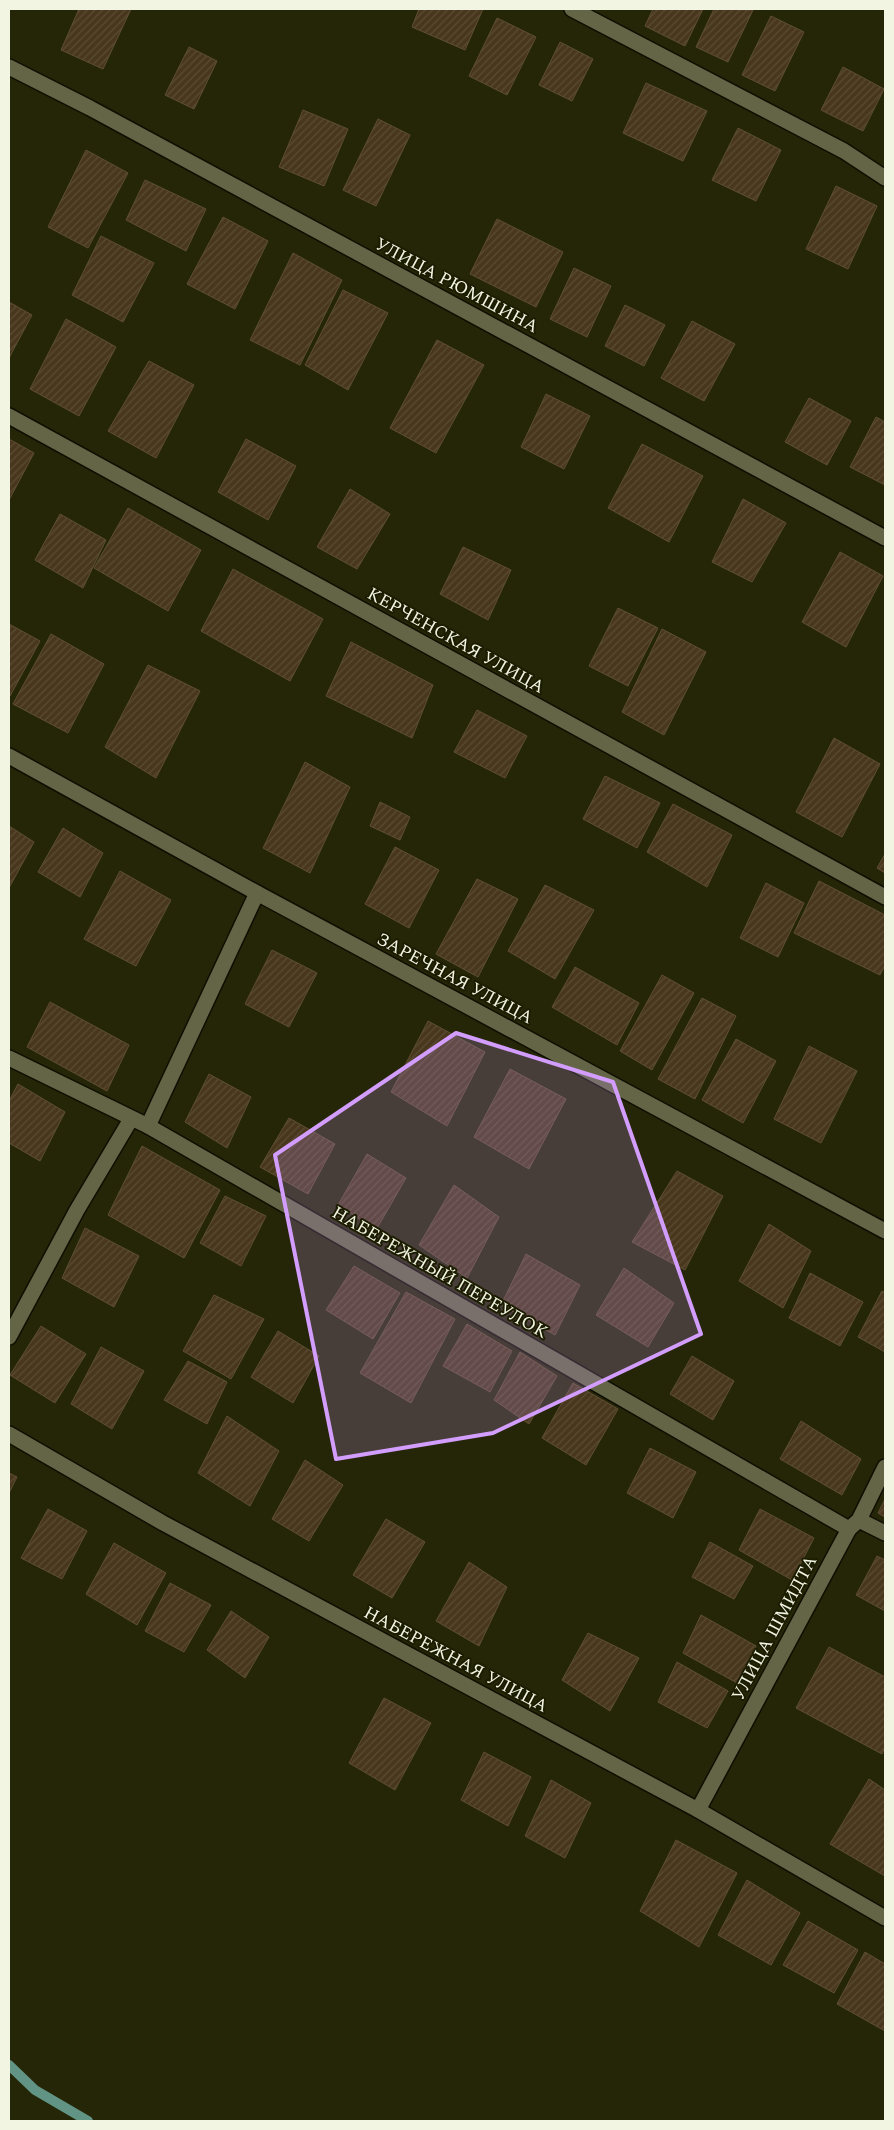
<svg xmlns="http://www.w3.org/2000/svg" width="894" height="2130" viewBox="0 0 894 2130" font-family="Spectral,serif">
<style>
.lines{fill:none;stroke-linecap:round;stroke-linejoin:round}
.stream{stroke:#619484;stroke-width:10}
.building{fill:url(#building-hatch);stroke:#5f4e33}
.minor-casing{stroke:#0f0f00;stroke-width:18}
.minor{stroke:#636546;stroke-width:15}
.marked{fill:#d29dfd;fill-opacity:0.2;stroke:#d29dfd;stroke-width:4;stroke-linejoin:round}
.labels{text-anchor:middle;stroke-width:4;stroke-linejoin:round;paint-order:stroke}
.street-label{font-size:18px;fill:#f3f5e3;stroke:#1c1c01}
</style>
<defs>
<pattern id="building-hatch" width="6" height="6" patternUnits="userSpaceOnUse" patternTransform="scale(1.25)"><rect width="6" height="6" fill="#48371d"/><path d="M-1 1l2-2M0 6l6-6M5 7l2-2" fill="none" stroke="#5a4b33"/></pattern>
</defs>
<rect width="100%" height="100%" fill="#252608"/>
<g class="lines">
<path class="stream" d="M 9,2065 L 35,2090 L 88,2121"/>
</g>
<g class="building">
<path d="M 79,9 L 131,9 L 103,69 L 61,50 Z"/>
<path d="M 419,9 L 483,9 L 465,50 L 412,27 Z"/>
<path d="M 653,9 L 703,9 L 685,46 L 645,26 Z"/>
<path d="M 714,9 L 753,10 L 728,62 L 696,47 Z"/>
<path d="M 771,16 L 804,32 L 775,91 L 742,75 Z"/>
<path d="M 497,18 L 536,37 L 507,95 L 469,76 Z"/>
<path d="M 560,42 L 593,59 L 572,101 L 539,85 Z"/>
<path d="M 189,47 L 217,61 L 194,109 L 165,95 Z"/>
<path d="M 843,67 L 884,89 L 863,131 L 821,110 Z"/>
<path d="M 646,83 L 707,111 L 683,161 L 623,133 Z"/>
<path d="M 303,110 L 348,129 L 324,186 L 279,167 Z"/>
<path d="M 378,119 L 410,135 L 376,206 L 343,190 Z"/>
<path d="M 738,128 L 781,150 L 756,201 L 712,180 Z"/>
<path d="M 86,150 L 128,173 L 88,248 L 48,227 Z"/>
<path d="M 145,180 L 206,209 L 186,251 L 126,220 Z"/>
<path d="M 836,186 L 877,206 L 848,269 L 806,249 Z"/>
<path d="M 223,217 L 268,241 L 235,309 L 187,284 Z"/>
<path d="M 497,219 L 563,252 L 536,307 L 470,274 Z"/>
<path d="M 101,236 L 154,263 L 123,322 L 72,295 Z"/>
<path d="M 293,253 L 342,280 L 300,365 L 250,340 Z"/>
<path d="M 574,268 L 611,286 L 587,337 L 550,319 Z"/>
<path d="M 343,290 L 388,313 L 348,390 L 305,365 Z"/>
<path d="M 9,302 L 32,315 L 9,358 Z"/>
<path d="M 625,305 L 665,325 L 644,366 L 605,346 Z"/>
<path d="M 66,319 L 116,347 L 79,416 L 30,389 Z"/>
<path d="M 692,321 L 735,344 L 704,401 L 661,378 Z"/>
<path d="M 437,340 L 484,365 L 436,453 L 390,428 Z"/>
<path d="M 149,361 L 194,385 L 156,458 L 108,431 Z"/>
<path d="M 546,394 L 590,416 L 564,469 L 521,447 Z"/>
<path d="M 809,398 L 851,421 L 827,465 L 785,442 Z"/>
<path d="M 876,417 L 885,422 L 885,485 L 850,467 Z"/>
<path d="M 9,439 L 34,453 L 9,500 Z"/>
<path d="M 246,439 L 296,466 L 268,520 L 218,492 Z"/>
<path d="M 642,444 L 703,476 L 669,542 L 608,508 Z"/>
<path d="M 350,489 L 390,514 L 357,569 L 317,547 Z"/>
<path d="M 743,499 L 786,523 L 752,582 L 712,562 Z"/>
<path d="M 128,508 L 201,550 L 168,611 L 94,568 Z"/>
<path d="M 60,514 L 106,540 L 83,588 L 35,560 Z"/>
<path d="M 463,547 L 511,570 L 488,620 L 440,594 Z"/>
<path d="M 840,552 L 883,576 L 846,647 L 802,622 Z"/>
<path d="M 233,569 L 323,619 L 290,681 L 201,631 Z"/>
<path d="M 618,608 L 658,628 L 628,686 L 589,666 Z"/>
<path d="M 9,624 L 40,641 L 10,696 L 9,695 Z"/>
<path d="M 662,629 L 706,652 L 664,735 L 622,712 Z"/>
<path d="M 51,634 L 104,664 L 68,733 L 13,704 Z"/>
<path d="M 351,642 L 433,685 L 412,738 L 326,696 Z"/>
<path d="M 148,665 L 200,691 L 156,778 L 105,747 Z"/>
<path d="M 477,710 L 527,736 L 505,778 L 454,752 Z"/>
<path d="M 834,738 L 880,764 L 842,837 L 796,812 Z"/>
<path d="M 305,762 L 350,787 L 310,873 L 263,848 Z"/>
<path d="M 605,776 L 660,803 L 637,848 L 583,819 Z"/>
<path d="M 380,802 L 410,817 L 400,840 L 370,826 Z"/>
<path d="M 673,804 L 732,835 L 707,887 L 647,852 Z"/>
<path d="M 9,826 L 34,842 L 9,888 Z"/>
<path d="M 63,828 L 103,853 L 80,897 L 38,872 Z"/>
<path d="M 395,847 L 439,870 L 409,928 L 365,904 Z"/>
<path d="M 885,854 L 885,873 L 877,868 Z"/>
<path d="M 120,871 L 171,900 L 136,966 L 84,939 Z"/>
<path d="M 477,879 L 518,899 L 478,977 L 436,954 Z"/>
<path d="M 819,881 L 885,915 L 885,965 L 880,975 L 794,933 Z"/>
<path d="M 766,883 L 804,903 L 778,957 L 740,938 Z"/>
<path d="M 545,885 L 594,910 L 555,979 L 508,951 Z"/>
<path d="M 272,950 L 317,973 L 289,1027 L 245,1004 Z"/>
<path d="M 575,967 L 639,1003 L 617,1045 L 552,1007 Z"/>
<path d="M 662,975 L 694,993 L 652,1070 L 620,1051 Z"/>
<path d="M 702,998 L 736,1016 L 695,1099 L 658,1079 Z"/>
<path d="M 50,1002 L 129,1045 L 107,1091 L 27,1047 Z"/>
<path d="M 428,1021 L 485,1052 L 447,1126 L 391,1092 Z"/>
<path d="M 736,1039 L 776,1061 L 743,1123 L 702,1100 Z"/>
<path d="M 809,1046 L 857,1071 L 821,1143 L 774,1119 Z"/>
<path d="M 510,1069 L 566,1099 L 529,1169 L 474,1137 Z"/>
<path d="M 209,1074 L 251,1097 L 227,1148 L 185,1122 Z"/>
<path d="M 18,1084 L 65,1112 L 40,1161 L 9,1143 L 9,1101 Z"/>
<path d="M 289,1118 L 335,1144 L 308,1194 L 260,1167 Z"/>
<path d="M 142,1146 L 220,1190 L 184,1258 L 108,1215 Z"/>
<path d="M 367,1154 L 406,1178 L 376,1230 L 338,1205 Z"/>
<path d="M 677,1171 L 723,1196 L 685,1270 L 632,1242 Z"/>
<path d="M 454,1185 L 499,1217 L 467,1278 L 419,1245 Z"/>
<path d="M 225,1196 L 266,1216 L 241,1266 L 200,1243 Z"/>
<path d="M 769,1224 L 811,1251 L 783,1308 L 739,1281 Z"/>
<path d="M 85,1228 L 139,1256 L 114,1307 L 62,1278 Z"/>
<path d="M 526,1254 L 580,1285 L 555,1335 L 501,1305 Z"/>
<path d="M 354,1266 L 400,1293 L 373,1339 L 326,1310 Z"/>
<path d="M 624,1268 L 674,1303 L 648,1347 L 596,1315 Z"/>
<path d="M 810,1273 L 863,1302 L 840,1346 L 789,1318 Z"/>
<path d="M 882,1291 L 885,1293 L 885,1352 L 858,1337 Z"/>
<path d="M 406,1292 L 455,1319 L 411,1403 L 360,1373 Z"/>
<path d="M 214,1295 L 264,1319 L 231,1379 L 183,1351 Z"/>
<path d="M 467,1324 L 512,1351 L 490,1392 L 443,1366 Z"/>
<path d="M 41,1326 L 86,1354 L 55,1403 L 10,1375 Z"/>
<path d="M 278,1331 L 319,1356 L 293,1403 L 251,1377 Z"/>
<path d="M 101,1347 L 144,1371 L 112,1429 L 71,1404 Z"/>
<path d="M 520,1352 L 557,1376 L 529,1424 L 494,1400 Z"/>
<path d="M 692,1356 L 734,1381 L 713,1420 L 670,1394 Z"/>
<path d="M 188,1361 L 227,1382 L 207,1424 L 164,1400 Z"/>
<path d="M 573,1383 L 618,1409 L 586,1465 L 542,1438 Z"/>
<path d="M 227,1416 L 279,1451 L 250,1506 L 198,1473 Z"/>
<path d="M 801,1421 L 861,1459 L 842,1495 L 780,1459 Z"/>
<path d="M 650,1448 L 696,1472 L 673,1518 L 627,1493 Z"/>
<path d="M 305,1460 L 343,1485 L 309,1541 L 272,1519 Z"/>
<path d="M 9,1473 L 17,1477 L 9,1493 Z"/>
<path d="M 885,1499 L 885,1517 L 878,1513 Z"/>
<path d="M 48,1509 L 87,1531 L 62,1579 L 21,1558 Z"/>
<path d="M 760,1509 L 814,1538 L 792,1580 L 739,1550 Z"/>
<path d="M 386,1519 L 425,1542 L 392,1598 L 353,1575 Z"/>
<path d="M 710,1542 L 753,1566 L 734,1599 L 692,1577 Z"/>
<path d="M 114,1543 L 166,1573 L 137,1625 L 86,1594 Z"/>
<path d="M 877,1556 L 885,1560 L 885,1611 L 856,1595 Z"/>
<path d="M 469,1562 L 507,1587 L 479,1646 L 436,1621 Z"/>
<path d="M 170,1583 L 211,1605 L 184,1652 L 145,1631 Z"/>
<path d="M 231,1611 L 269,1637 L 245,1678 L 207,1650 Z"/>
<path d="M 701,1615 L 756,1646 L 737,1683 L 683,1653 Z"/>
<path d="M 588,1633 L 639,1658 L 610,1711 L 562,1680 Z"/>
<path d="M 829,1647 L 885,1677 L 885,1747 L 882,1754 L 796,1708 Z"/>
<path d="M 677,1662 L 728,1691 L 707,1728 L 658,1702 Z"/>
<path d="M 384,1698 L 431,1723 L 395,1790 L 349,1763 Z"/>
<path d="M 484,1752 L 531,1777 L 508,1826 L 461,1800 Z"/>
<path d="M 869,1779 L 885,1790 L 885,1876 L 830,1844 Z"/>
<path d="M 551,1780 L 591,1803 L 565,1858 L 525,1836 Z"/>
<path d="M 676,1840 L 737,1873 L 699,1947 L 640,1911 Z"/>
<path d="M 747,1880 L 800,1913 L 771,1965 L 718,1935 Z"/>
<path d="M 808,1921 L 858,1950 L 834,1993 L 783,1965 Z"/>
<path d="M 865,1952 L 885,1964 L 885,2031 L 837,2004 Z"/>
</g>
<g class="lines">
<g class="minor-casing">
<g id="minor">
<path d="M 572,9 L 844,151 L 885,178"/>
<path d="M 9,67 L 90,108 L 885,538"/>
<path d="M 9,416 L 885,897"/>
<path d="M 9,756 L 257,893 L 885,1231"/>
<path d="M 9,1058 L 148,1126 L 849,1529"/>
<path d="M 148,1126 L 257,893"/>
<path d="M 9,1337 L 77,1210 L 131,1119"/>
<path d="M 9,1434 L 163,1523 L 698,1810 L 885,1918"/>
<path d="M 859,1520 L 885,1533"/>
<path d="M 698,1810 L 849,1529 L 859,1520 L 885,1467"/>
</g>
</g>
<use href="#minor" class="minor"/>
</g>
<path class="marked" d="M 456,1033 L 613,1082 L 701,1334 L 493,1433 L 336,1459 L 275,1155 Z"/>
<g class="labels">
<g class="street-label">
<text transform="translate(457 285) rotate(28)" y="6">УЛИЦА РЮМШИНА</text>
<text transform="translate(456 640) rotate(29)" y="6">КЕРЧЕНСКАЯ УЛИЦА</text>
<text transform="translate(455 978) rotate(28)" y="6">ЗАРЕЧНАЯ УЛИЦА</text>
<text transform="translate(440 1272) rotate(30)" y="6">НАБЕРЕЖНЫЙ ПЕРЕУЛОК</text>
<text transform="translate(774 1628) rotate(-62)" y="6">УЛИЦА ШМИДТА</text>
<text transform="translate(456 1659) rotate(28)" y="6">НАБЕРЕЖНАЯ УЛИЦА</text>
</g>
</g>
<rect width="894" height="2130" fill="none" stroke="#f3f5e3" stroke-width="20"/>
</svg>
